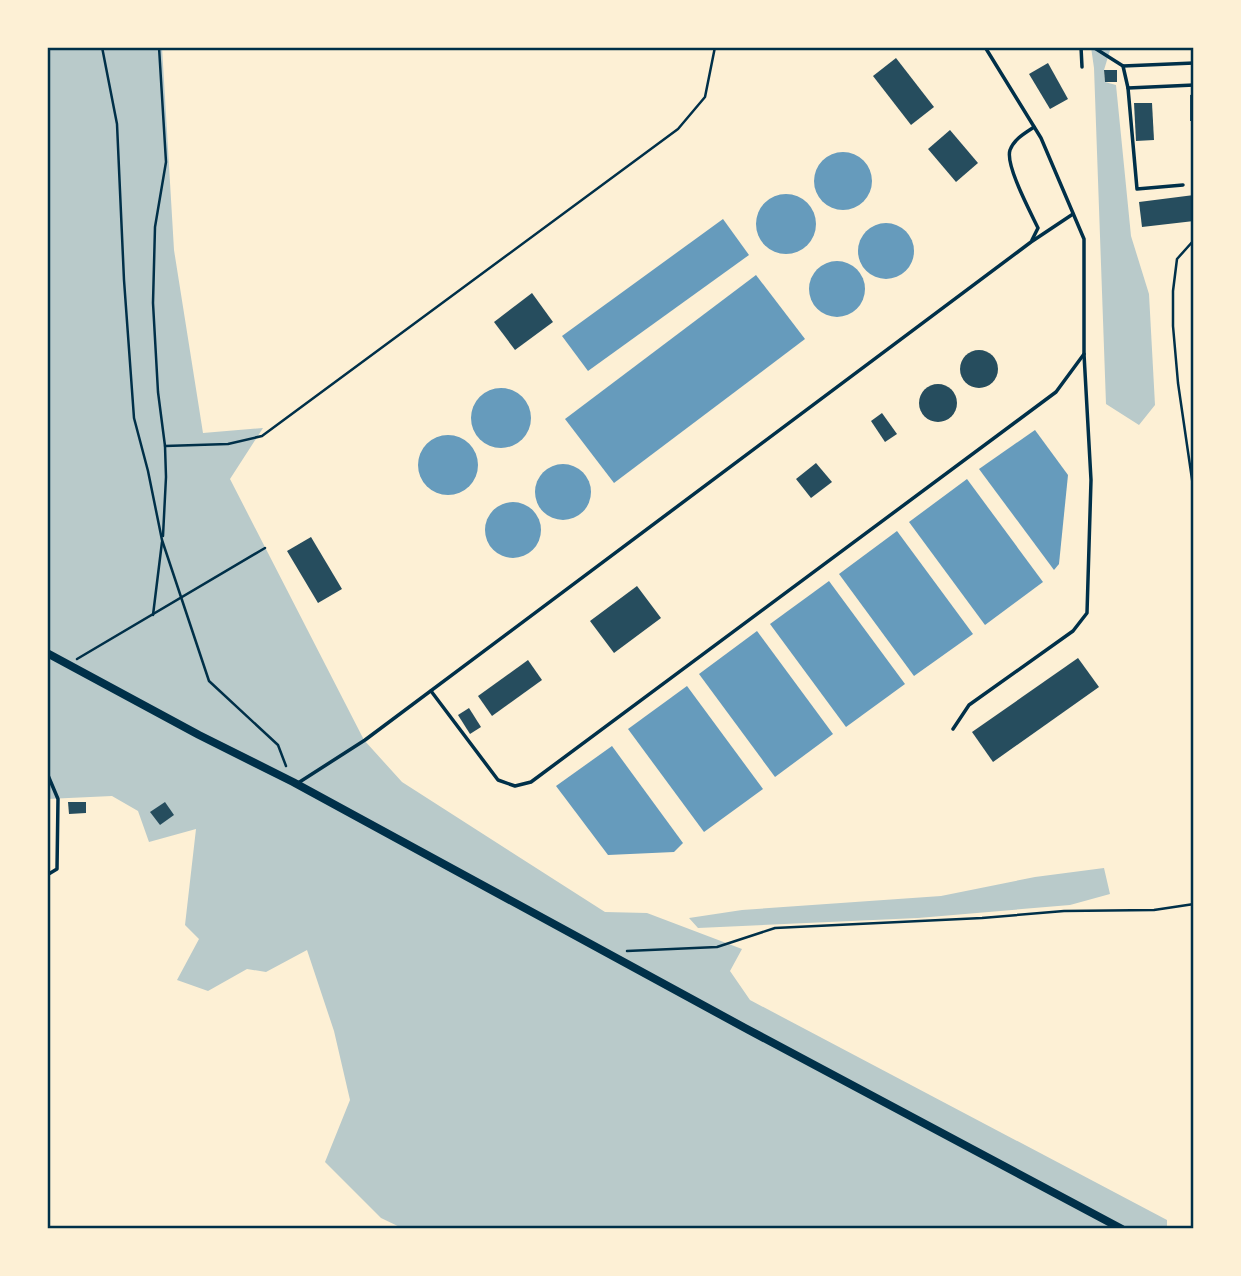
<svg xmlns="http://www.w3.org/2000/svg" width="1241" height="1276" viewBox="0 0 1241 1276" font-family="'DM Sans',sans-serif">
<style>
.green{fill:#b9caca}
.water{fill:#669bbc}
.building{fill:#264d5e}
.lines{fill:none;stroke-linecap:round;stroke-linejoin:round}
.path{stroke:#003049;stroke-width:2.5}
.service{stroke:#003049;stroke-width:3.5}
.tertiary{stroke:#003049;stroke-width:8}
.neatline{fill:none;stroke:#003049;stroke-width:2.5}
</style>
<rect width="100%" height="100%" fill="#fdf0d5"/>
<g class="green">
<path d="M 47,47 L 162,47 L 174,250 L 203,433 L 263,428 L 230,479 L 364,740 L 402,782 L 605,912 L 647,913 L 742,949 L 730,971 L 750,1000 L 1167,1220 L 1167,1229 L 404,1229 L 381,1218 L 325,1162 L 350,1100 L 334,1031 L 307,950 L 266,972 L 247,969 L 208,991 L 177,980 L 199,939 L 185,925 L 196,829 L 149,842 L 138,811 L 112,796 L 47,799 Z"/>
<path d="M 1091,47 L 1111,47 L 1104,70 L 1105,82 L 1116,85 L 1131,236 L 1149,294 L 1155,405 L 1139,425 L 1106,404 L 1094,68 Z"/>
<path d="M 1104,868 L 1110,894 L 1070,905 L 918,918 L 698,928 L 689,918 L 742,910 L 941,896 L 1035,877 Z"/>
</g>
<g class="water">
<circle cx="843" cy="181" r="29"/>
<circle cx="786" cy="224" r="30"/>
<path d="M 723,219 L 749,255 L 588,371 L 562,336 Z"/>
<circle cx="886" cy="251" r="28"/>
<circle cx="837" cy="289" r="28"/>
<path d="M 756,275 L 805,339 L 614,483 L 565,419 Z"/>
<circle cx="501" cy="418" r="30"/>
<path d="M 1035,430 L 1068,475 L 1059,564 L 1054,570 L 979,469 Z"/>
<circle cx="448" cy="465" r="30"/>
<circle cx="563" cy="492" r="28"/>
<path d="M 967,479 L 1043,582 L 985,625 L 909,522 Z"/>
<circle cx="513" cy="530" r="28"/>
<path d="M 897,531 L 973,634 L 914,676 L 839,574 Z"/>
<path d="M 829,581 L 905,684 L 846,727 L 770,624 Z"/>
<path d="M 757,631 L 833,734 L 775,777 L 699,674 Z"/>
<path d="M 687,686 L 763,789 L 704,832 L 628,729 Z"/>
<path d="M 612,746 L 683,843 L 674,852 L 608,855 L 556,786 Z"/>
</g>
<g class="building">
<path d="M 896,58 L 934,107 L 911,125 L 873,76 Z"/>
<path d="M 1048,63 L 1068,99 L 1050,109 L 1029,74 Z"/>
<path d="M 1104,70 L 1117,70 L 1117,82 L 1105,82 Z"/>
<path d="M 1194,94 L 1194,121 L 1190,121 L 1190,95 Z"/>
<path d="M 1134,103 L 1152,103 L 1154,140 L 1136,141 Z"/>
<path d="M 950,130 L 978,163 L 956,182 L 928,149 Z"/>
<path d="M 1194,195 L 1194,221 L 1142,227 L 1139,202 Z"/>
<path d="M 532,293 L 553,322 L 515,350 L 494,322 Z"/>
<circle cx="979" cy="369" r="19"/>
<circle cx="938" cy="403" r="19"/>
<path d="M 882,413 L 897,434 L 885,442 L 871,421 Z"/>
<path d="M 816,463 L 832,482 L 811,498 L 796,479 Z"/>
<path d="M 311,537 L 342,589 L 318,603 L 287,551 Z"/>
<path d="M 637,586 L 661,618 L 614,653 L 590,621 Z"/>
<path d="M 1078,658 L 1099,687 L 993,762 L 972,732 Z"/>
<path d="M 528,660 L 542,680 L 492,716 L 478,696 Z"/>
<path d="M 469,708 L 481,727 L 470,734 L 458,715 Z"/>
<path d="M 68,802 L 86,802 L 86,813 L 69,814 Z"/>
<path d="M 165,802 L 174,815 L 160,825 L 150,812 Z"/>
</g>
<g class="lines">
<g class="path">
<path d="M 102,47 L 117,124 L 124,280 L 134,418 L 148,471 L 162,540 L 209,681 L 278,745 L 286,766"/>
<path d="M 159,47 L 166,162 L 155,227 L 153,303 L 158,392 L 165,446 L 166,477 L 163,536"/>
<path d="M 1194,240 L 1177,259 L 1173,291 L 1173,326 L 1178,383 L 1194,493"/>
<path d="M 165,446 L 228,444 L 262,436 L 678,129 L 705,97 L 715,47"/>
<path d="M 153,615 L 162,542"/>
<path d="M 77,659 L 265,548"/>
<path d="M 627,951 L 717,947 L 775,928 L 982,918 L 1064,911 L 1154,910 L 1194,904"/>
</g>
<g class="service">
<path d="M 1081,47 L 1082,67"/>
<path d="M 1093,47 L 1123,66 L 1128,88 L 1194,85"/>
<path d="M 1123,66 L 1194,63"/>
<path d="M 1128,88 L 1137,189 L 1183,185"/>
<path d="M 1032,240 L 1038,228 C 1031,213 1005,165 1010,150 C 1014,139 1025,133 1034,127"/>
<path d="M 431,691 L 498,780 L 515,786 L 531,782 L 1056,392 L 1084,354"/>
<path d="M 953,729 L 969,705 L 1073,631 L 1087,613 L 1091,480 L 1084,354 L 1084,239 L 1041,138 L 985,47"/>
<path d="M 47,773 L 58,799 L 57,869 L 47,875"/>
<path d="M 298,783 L 365,740 L 1031,242 L 1073,214"/>
</g>
<path class="tertiary" d="M 47,653 L 199,735 L 293,782 L 745,1028 L 1122,1229"/>
</g>
<rect width="1241" height="1276" fill="none" stroke="#fdf0d5" stroke-width="98"/>
<rect x="49" y="49" width="1143" height="1178" class="neatline"/>
</svg>
